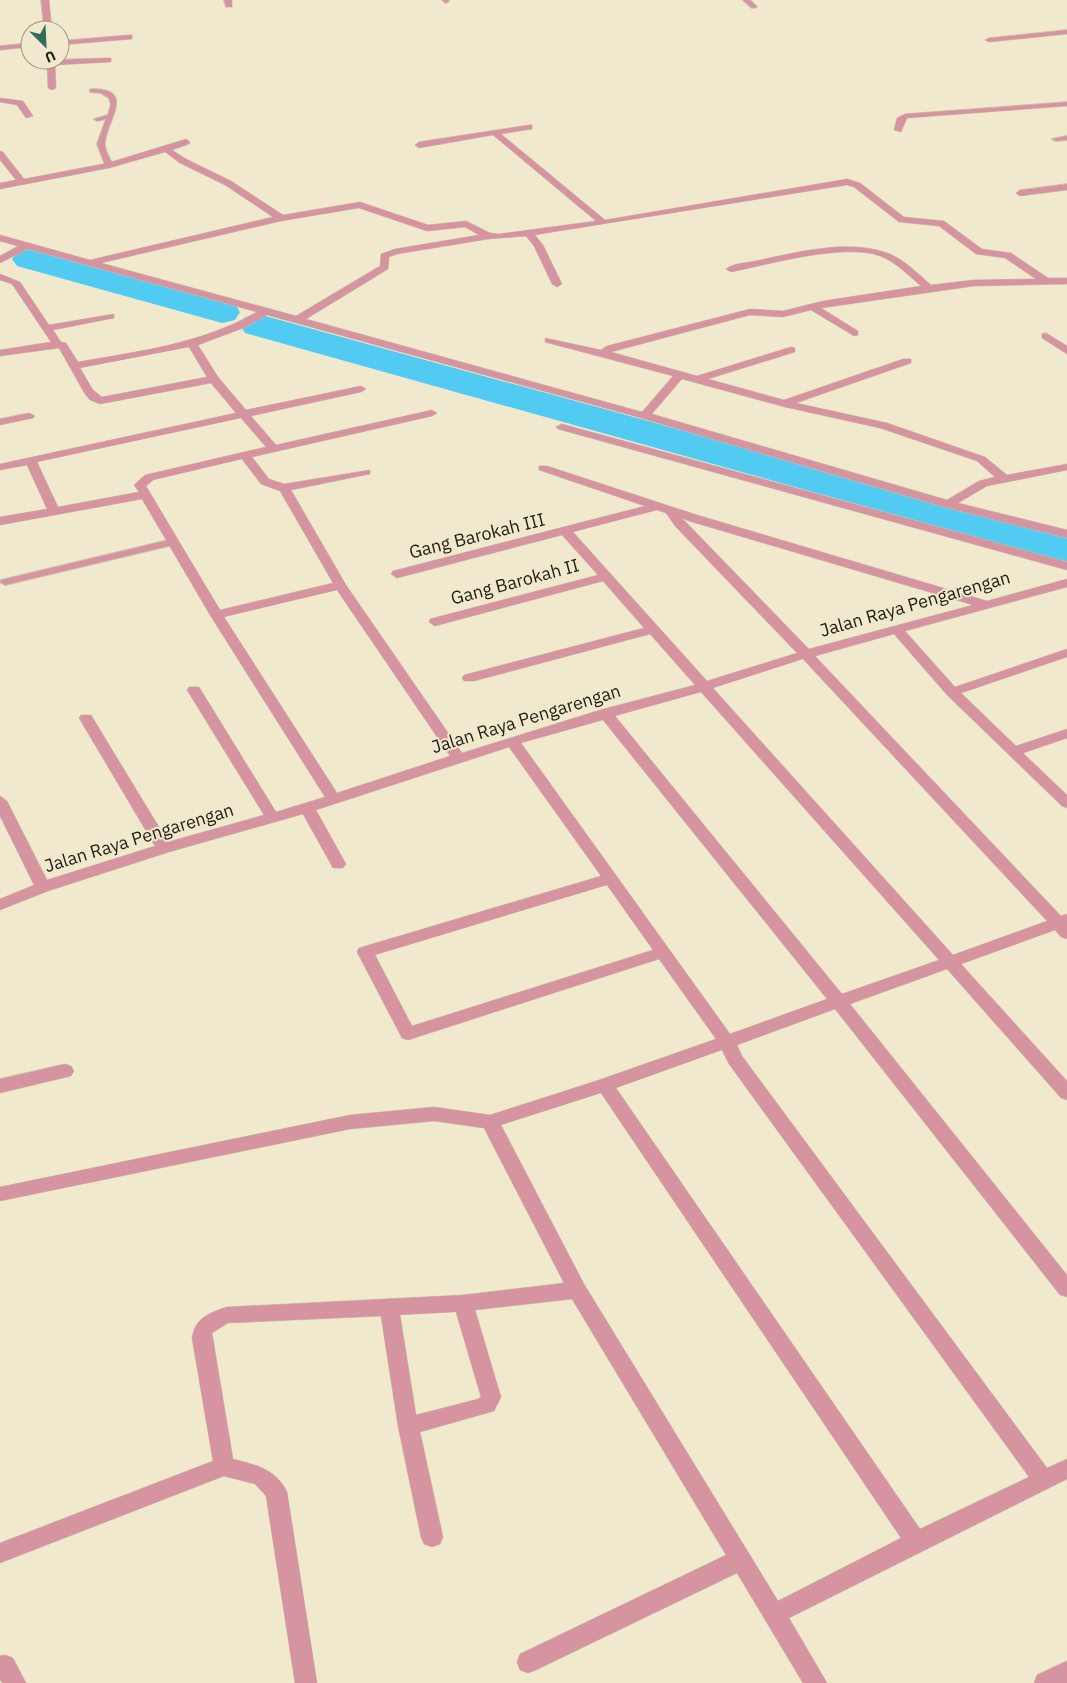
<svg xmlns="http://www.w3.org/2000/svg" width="1067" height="1683" viewBox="0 0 1067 1683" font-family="'IBM Plex Sans',sans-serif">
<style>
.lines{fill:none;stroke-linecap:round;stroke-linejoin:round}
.river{fill:#52cbf3;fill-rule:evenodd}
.lane-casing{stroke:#cbc4ac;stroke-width:2}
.street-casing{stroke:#cbc4ac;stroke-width:1}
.lane{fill:#d694a0;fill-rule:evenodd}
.street{fill:#d694a0;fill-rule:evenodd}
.labels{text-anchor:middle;stroke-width:4;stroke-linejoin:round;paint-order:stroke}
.street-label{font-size:18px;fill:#201d13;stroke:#f1e9cd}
</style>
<rect width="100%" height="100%" fill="#f1e9cd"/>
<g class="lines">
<g class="river">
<path d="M 29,249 L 235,304 L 240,312 L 235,320 L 222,323 L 17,266 L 12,259 L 17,252 Z"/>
<path d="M 258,314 L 1067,536 L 1067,563 L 245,333 L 240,325 L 245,317 Z"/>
</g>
<g class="lane-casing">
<g id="lane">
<path d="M 442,0 L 448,0 L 449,1 L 446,3 Z"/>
<path d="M 743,0 L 750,0 L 757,7 L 752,8 Z"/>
<path d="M 92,89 C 137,89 106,121 105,143 C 104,149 110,159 113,165 L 109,167 L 105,165 L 97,144 L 106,119 L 97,121 L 94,119 L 108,115 L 111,104 L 109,98 L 101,93 L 90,92 L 90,90 Z"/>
<path d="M 1067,136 L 1067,140 L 1056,141 L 1052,139 Z"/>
<path d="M 173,539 L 178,542 L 177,544 L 5,585 L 0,582 L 1,580 Z"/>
</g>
</g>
<g class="street-casing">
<g id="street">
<path d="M 41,0 L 49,0 L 52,30 L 44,30 Z"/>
<path d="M 224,0 L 232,0 L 232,7 L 226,7 Z"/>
<path d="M 1067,30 L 1067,34 L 989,42 L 985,40 L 989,38 Z"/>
<path d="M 129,35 L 132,35 L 132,39 L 60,45 L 60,41 Z"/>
<path d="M 30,43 L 30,47 L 0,50 L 0,46 Z"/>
<path d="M 108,58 L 111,58 L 111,62 L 55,65 L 56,88 L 52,90 L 48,88 L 47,60 Z"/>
<path d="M 0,98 L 23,101 L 33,116 L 26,118 L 17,105 L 0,102 Z"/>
<path d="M 1067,102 L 1067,106 L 907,118 L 901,132 L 894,130 L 897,118 L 905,114 Z"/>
<path d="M 529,125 L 532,125 L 532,129 L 501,134 L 605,220 L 847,179 L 860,183 L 904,217 L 944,221 L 982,249 L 1011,253 L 1048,278 L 1067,278 L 1067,284 L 974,286 L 821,308 L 858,331 L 858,335 L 854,336 L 811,310 L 783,317 L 750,315 L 611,352 L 697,376 L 791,347 L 795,348 L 795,352 L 708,379 L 784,400 L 903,359 L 911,359 L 911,363 L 796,403 L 887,423 L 985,457 L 1007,475 L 1067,464 L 1067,470 L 987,486 L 958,503 L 1067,530 L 1067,538 L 944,507 L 641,418 L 267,315 L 246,327 L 198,345 L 218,377 L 246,410 L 361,386 L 366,389 L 361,392 L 251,416 L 276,445 L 432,410 L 437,413 L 432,416 L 252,457 L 269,479 L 284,484 L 370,470 L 370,474 L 291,490 L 346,585 L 462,753 L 600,710 L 695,685 L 650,634 L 474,681 L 464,681 L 462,678 L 464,675 L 644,628 L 603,581 L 435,626 L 429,622 L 430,619 L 598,575 L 562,535 L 397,578 L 391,574 L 393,571 L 645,506 L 539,470 L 539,466 L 547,466 L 697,515 L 987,601 L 1067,579 L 1067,587 L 905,631 L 955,687 L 1067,649 L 1067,657 L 961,693 L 1016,746 L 1067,729 L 1067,738 L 1023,753 L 1067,795 L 1067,808 L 1062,806 L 947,695 L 894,634 L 815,656 L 1061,916 L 1067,914 L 1067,939 L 1061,937 L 1055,930 L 961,964 L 1067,1081 L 1067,1100 L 1061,1098 L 947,969 L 850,1004 L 1067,1275 L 1067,1297 L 1060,1295 L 835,1009 L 737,1045 L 742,1056 L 1047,1468 L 1067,1459 L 1067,1479 L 789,1618 L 827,1683 L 803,1683 L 737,1573 L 536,1670 L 528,1673 L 520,1670 L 517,1662 L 520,1654 L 726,1555 L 572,1299 L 475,1310 L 501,1397 L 494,1411 L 420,1432 L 443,1537 L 440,1544 L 432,1547 L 424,1544 L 421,1537 L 398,1426 L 381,1316 L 228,1323 L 212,1333 L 233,1459 C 256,1465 276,1469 287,1492 L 317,1683 L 295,1683 L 266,1496 L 255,1484 L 224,1476 L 0,1563 L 0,1543 L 213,1461 L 192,1338 C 195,1318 209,1313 227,1307 L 463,1295 L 564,1283 L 484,1128 L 434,1121 L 350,1129 L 0,1201 L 0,1187 L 350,1115 L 434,1107 L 490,1115 L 599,1080 L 716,1039 L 659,959 L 408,1040 L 402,1038 L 357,952 L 359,948 L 601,876 L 509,747 L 316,810 L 346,864 L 343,868 L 333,868 L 303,814 L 169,852 L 48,891 L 0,910 L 0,899 L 34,885 L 0,816 L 0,796 L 7,801 L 47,880 L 155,846 L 79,718 L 81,715 L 91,715 L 168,842 L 264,815 L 187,690 L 189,687 L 199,687 L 276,812 L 325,797 L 210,615 L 142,499 L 0,525 L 0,517 L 47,509 L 27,465 L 0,470 L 0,464 L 236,413 L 211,383 L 100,404 L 90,400 L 85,394 L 59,348 L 0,356 L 0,350 L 51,342 L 12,284 L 0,280 L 0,274 L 20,282 L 49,325 L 114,314 L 114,318 L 53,330 L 61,342 L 66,343 L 78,362 C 140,351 201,344 257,312 L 28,249 L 0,263 L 0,256 L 18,246 L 0,241 L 0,235 L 90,260 L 273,217 L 225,185 L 180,163 L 165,152 L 109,168 L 0,189 L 0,183 L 16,180 L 0,160 L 0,151 L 3,152 L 24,179 L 108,163 L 186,139 L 190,142 L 189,144 L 172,150 L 186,159 L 231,181 L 283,215 L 360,202 L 428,225 L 466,221 L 490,233 L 499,234 L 596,221 L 493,135 L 419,148 L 415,145 L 419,142 ZM 847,185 L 854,187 L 899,222 L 939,226 L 976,254 L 1005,258 L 1036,279 L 974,280 L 931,285 C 917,273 902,257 884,252 C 843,239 796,253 755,261 C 747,263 733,263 726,269 L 731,272 C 770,264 844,243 880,256 C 896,262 909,276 921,286 L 823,301 L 783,311 L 750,309 L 607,346 L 601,350 L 545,338 L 545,342 L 673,376 L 642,412 L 306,319 L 388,269 L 389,257 L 397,254 L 488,239 L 526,236 L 534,246 L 552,284 L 557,287 L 562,284 L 543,245 L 535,235 ZM 359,208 L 427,231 L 465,227 L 479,235 L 395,249 L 381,254 L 380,266 L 296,316 L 101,263 L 281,221 ZM 189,347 L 207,377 L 102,397 L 93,390 L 80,368 ZM 682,379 L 785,407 L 880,428 L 977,461 L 995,477 L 979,481 L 947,500 L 652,414 ZM 241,418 L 266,447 L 145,475 L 134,485 L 139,492 L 58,507 L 37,462 ZM 242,459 L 261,484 L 280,491 L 333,583 L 220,610 L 146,486 L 153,480 ZM 657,510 L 666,513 L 675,526 L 797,653 L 707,681 L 573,532 ZM 682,518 L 689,521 L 973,605 L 809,649 ZM 337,590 L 450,756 L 337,793 L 224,617 ZM 803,659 L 1047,921 L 953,955 L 713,688 ZM 701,692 L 939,960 L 842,994 L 615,716 ZM 603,720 L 827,999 L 730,1034 L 521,743 ZM 607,885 L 653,950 L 412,1026 L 375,955 ZM 722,1050 L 729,1064 L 1029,1477 L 920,1529 L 616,1088 ZM 601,1093 L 901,1538 L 778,1601 L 584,1284 L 501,1125 ZM 456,1312 L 481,1397 L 478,1399 L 416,1415 L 400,1315 Z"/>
<path d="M 1067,184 L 1067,190 L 1020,196 L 1016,193 L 1020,190 Z"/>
<path d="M 1046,333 L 1067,346 L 1067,354 L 1042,338 L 1042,334 Z"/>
<path d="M 29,413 L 35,416 L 33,418 L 0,425 L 0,419 Z"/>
<path d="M 562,424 L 1067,562 L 1067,570 L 558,429 L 556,427 Z"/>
<path d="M 65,1064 L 71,1066 L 74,1071 L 71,1076 L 0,1093 L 0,1079 Z"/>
<path d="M 5,1655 L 13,1658 L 26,1683 L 2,1683 L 0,1679 L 0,1656 Z"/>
<path d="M 1067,1661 L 1067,1683 L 1034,1683 L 1037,1675 Z"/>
</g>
</g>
<use href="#lane" class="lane"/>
<use href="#street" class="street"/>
</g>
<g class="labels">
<g class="street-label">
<text transform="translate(477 536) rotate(-14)" y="6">Gang Barokah III</text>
<text transform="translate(515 582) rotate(-15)" y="6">Gang Barokah II</text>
<text transform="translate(915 604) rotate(-16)" y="6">Jalan Raya Pengarengan</text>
<text transform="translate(526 719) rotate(-17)" y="6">Jalan Raya Pengarengan</text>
<text transform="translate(139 838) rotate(-17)" y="6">Jalan Raya Pengarengan</text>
</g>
</g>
<g transform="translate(45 45) rotate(156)"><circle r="24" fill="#f1e9cd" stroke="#9d9783"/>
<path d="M0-4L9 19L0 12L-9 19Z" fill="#316d58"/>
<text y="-8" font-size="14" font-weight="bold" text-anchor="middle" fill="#201d13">U</text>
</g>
</svg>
